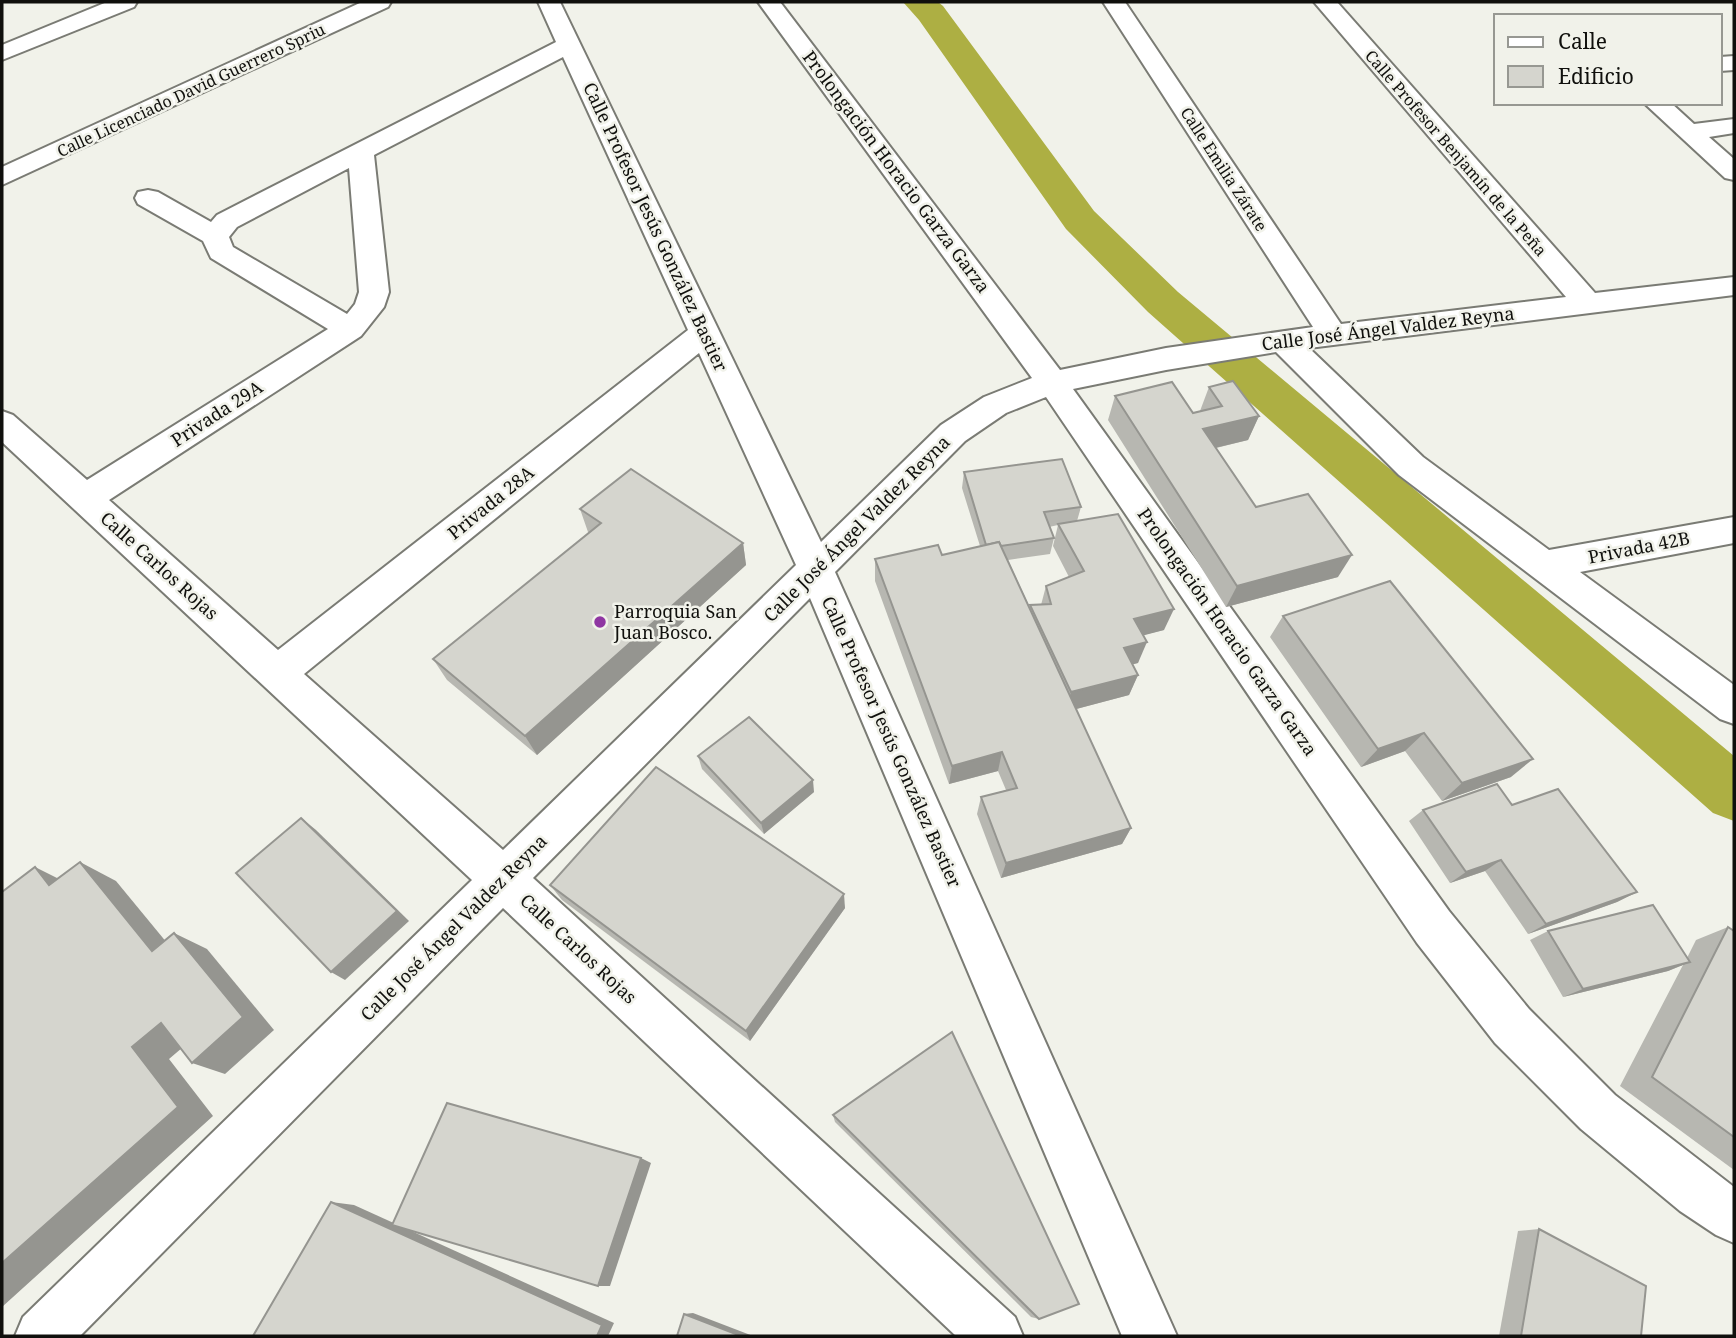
<svg xmlns="http://www.w3.org/2000/svg" width="1736" height="1338" viewBox="0 0 1736 1338" font-family="'Noto Serif',serif">
<style>
.lines{fill:none;stroke-linecap:round;stroke-linejoin:round}
.canal{fill:#adaf43;fill-rule:evenodd}
.minor-casing{stroke:#7a7b74;stroke-width:4}
.minor{fill:#fff;fill-rule:evenodd}
.wall{fill:#b7b7b1;fill-rule:evenodd}
.shaded-wall{fill:#959590}
.building{fill:#d5d5ce;stroke:#959590;stroke-width:2}
.poi-dot{fill:#8f36a2;stroke:#f1f2ea;stroke-width:2.5}
.labels{text-anchor:middle;stroke-width:5;stroke-linejoin:round;paint-order:stroke}
.far-street-label{font-size:16px;fill:#10100d;stroke:#f1f2ea}
.street-label{font-size:18px;fill:#10100d;stroke:#f1f2ea}
.poi-label{font-size:18px;fill:#10100d;stroke:#f1f2ea;text-anchor:start}
</style>
<rect width="100%" height="100%" fill="#f1f2ea"/>
<g class="lines">
<path class="canal" d="M 903,2 L 938,2 L 943,6 L 1094,211 L 1178,292 L 1734,756 L 1734,821 L 1713,813 L 1148,312 L 1066,229 L 919,20 Z"/>
<g class="minor-casing">
<g id="minor">
<path d="M 107,2 L 137,2 L 134,7 L 2,60 L 2,45 Z"/>
<path d="M 362,2 L 391,2 L 388,7 L 2,185 L 2,167 Z"/>
<path d="M 538,2 L 560,2 L 821,542 L 941,425 L 984,397 L 1032,378 L 758,2 L 780,2 L 1060,370 L 1166,348 L 1313,327 L 1103,2 L 1125,2 L 1341,324 L 1566,297 L 1314,2 L 1337,2 L 1595,293 L 1734,277 L 1734,295 L 1309,348 L 1423,457 L 1549,550 L 1734,517 L 1734,543 L 1580,572 L 1734,685 L 1734,724 L 1720,719 L 1399,475 L 1276,352 L 1166,370 L 1073,389 L 1449,911 L 1529,1009 L 1615,1095 L 1734,1187 L 1734,1243 L 1716,1235 L 1680,1211 L 1581,1129 L 1495,1043 L 1417,943 L 1046,397 L 1006,413 L 965,441 L 835,572 L 1177,1336 L 1122,1336 L 810,598 L 533,878 L 1015,1317 L 1023,1336 L 956,1336 L 503,908 L 80,1336 L 15,1336 L 23,1317 L 472,880 L 2,442 L 2,411 L 13,415 L 87,480 L 328,329 L 211,258 L 203,241 L 138,204 L 135,198 L 138,192 L 148,190 L 158,192 L 211,222 L 217,215 L 556,42 ZM 563,57 L 688,330 L 278,650 L 109,500 L 361,336 L 384,307 L 389,292 L 374,155 ZM 349,168 L 359,292 L 355,304 L 347,314 L 233,247 L 229,237 L 237,227 ZM 699,353 L 796,565 L 503,850 L 304,674 Z"/>
<path d="M 1734,56 L 1734,70 L 1720,71 L 1720,57 Z"/>
<path d="M 1644,103 L 1671,103 L 1694,124 L 1734,119 L 1734,133 L 1709,137 L 1734,159 L 1734,180 L 1725,178 Z"/>
</g>
</g>
<use href="#minor" class="minor"/>
</g>
<g class="wall">
<path d="M 1209,387 L 1259,416 L 1248,440 L 1216,448 L 1256,507 L 1338,577 L 1226,607 L 1108,420 L 1115,396 L 1193,413 L 1200,411 Z"/>
<path d="M 964,472 L 1081,507 L 1077,521 L 1164,630 L 1143,635 L 1138,663 L 1132,664 L 1138,675 L 1129,695 L 1076,709 L 1131,828 L 1122,844 L 1001,878 L 977,814 L 981,797 L 1006,790 L 998,771 L 949,784 L 875,581 L 875,559 L 942,555 L 980,546 L 962,488 ZM 1058,525 L 1053,546 L 1069,577 L 1046,586 L 1041,605 L 1030,605 L 1030,608 L 1008,560 L 1050,554 L 1054,538 L 1049,527 Z"/>
<path d="M 580,509 L 743,543 L 746,565 L 537,755 L 447,680 L 433,659 L 590,533 L 588,532 Z"/>
<path d="M 1283,616 L 1511,777 L 1442,801 L 1405,751 L 1361,767 L 1270,637 Z"/>
<path d="M 698,756 L 814,792 L 764,834 L 702,769 Z"/>
<path d="M 1512,805 L 1637,892 L 1617,902 L 1528,934 L 1485,871 L 1450,883 L 1409,821 L 1423,810 Z"/>
<path d="M 550,885 L 845,908 L 750,1041 L 562,900 Z"/>
<path d="M 1728,927 L 1734,931 L 1734,1170 L 1620,1086 L 1683,965 L 1668,971 L 1563,997 L 1530,940 L 1548,931 L 1687,958 L 1696,940 Z"/>
<path d="M 833,1115 L 1039,1319 L 1031,1317 L 835,1122 Z"/>
<path d="M 1539,1229 L 1641,1336 L 1499,1336 L 1518,1231 Z"/>
</g>
<g class="shaded-wall">
<path d="M 1259,416 L 1248,440 L 1194,453 L 1203,429 Z"/>
<path d="M 743,543 L 746,565 L 537,755 L 525,736 Z"/>
<path d="M 1352,555 L 1338,577 L 1226,607 L 1237,586 Z"/>
<path d="M 1174,609 L 1164,630 L 1126,640 L 1134,619 Z"/>
<path d="M 1147,642 L 1138,663 L 1115,669 L 1124,648 Z"/>
<path d="M 1138,675 L 1129,695 L 1065,712 L 1071,692 Z"/>
<path d="M 1424,733 L 1405,751 L 1361,767 L 1378,749 Z"/>
<path d="M 1002,752 L 998,771 L 949,784 L 952,766 Z"/>
<path d="M 1533,759 L 1511,777 L 1442,801 L 1462,783 Z"/>
<path d="M 813,780 L 814,792 L 764,834 L 761,823 Z"/>
<path d="M 301,818 L 316,830 L 409,921 L 345,980 L 331,972 Z"/>
<path d="M 1131,828 L 1122,844 L 1001,878 L 1006,863 Z"/>
<path d="M 1501,860 L 1485,871 L 1450,883 L 1466,872 Z"/>
<path d="M 80,862 L 116,881 L 186,966 L 152,951 Z"/>
<path d="M 35,867 L 73,886 L 49,885 Z"/>
<path d="M 1637,892 L 1617,902 L 1528,934 L 1546,924 Z"/>
<path d="M 844,894 L 845,908 L 750,1041 L 746,1031 Z"/>
<path d="M 174,933 L 207,949 L 274,1030 L 225,1074 L 192,1063 Z"/>
<path d="M 1690,962 L 1668,971 L 1563,997 L 1583,989 Z"/>
<path d="M 161,1023 L 196,1036 L 169,1059 L 213,1116 L 2,1307 L 2,1263 L 132,1047 Z"/>
<path d="M 641,1158 L 651,1163 L 610,1286 L 598,1286 Z"/>
<path d="M 331,1202 L 354,1205 L 614,1323 L 608,1336 L 597,1336 Z"/>
<path d="M 693,1313 L 753,1336 L 741,1336 L 684,1314 Z"/>
</g>
<g class="building">
<path d="M 1233,381 L 1259,416 L 1203,429 L 1256,507 L 1308,494 L 1352,555 L 1237,586 L 1115,396 L 1172,382 L 1193,413 L 1222,406 L 1209,387 Z"/>
<path d="M 1062,459 L 1081,507 L 1044,512 L 1054,538 L 1001,546 L 999,542 L 986,545 L 964,472 Z"/>
<path d="M 631,469 L 743,543 L 525,736 L 433,659 L 601,523 L 580,509 Z"/>
<path d="M 1118,514 L 1174,609 L 1134,619 L 1147,642 L 1124,648 L 1138,675 L 1071,692 L 1030,605 L 1051,604 L 1046,586 L 1084,571 L 1058,524 Z"/>
<path d="M 999,542 L 1131,828 L 1006,863 L 981,797 L 1017,788 L 1002,752 L 952,766 L 875,559 L 938,545 L 942,555 Z"/>
<path d="M 1390,581 L 1533,759 L 1462,783 L 1424,733 L 1378,749 L 1283,616 Z"/>
<path d="M 749,717 L 813,780 L 761,823 L 698,756 Z"/>
<path d="M 656,767 L 844,894 L 746,1031 L 550,885 Z"/>
<path d="M 1497,784 L 1512,805 L 1558,789 L 1637,892 L 1546,924 L 1501,860 L 1466,872 L 1423,810 Z"/>
<path d="M 301,818 L 397,911 L 331,972 L 236,873 Z"/>
<path d="M 80,862 L 152,951 L 174,933 L 243,1017 L 192,1063 L 161,1023 L 132,1047 L 178,1107 L 2,1263 L 2,892 L 35,867 L 49,885 Z"/>
<path d="M 1653,905 L 1690,962 L 1583,989 L 1548,931 Z"/>
<path d="M 1728,927 L 1734,931 L 1734,1137 L 1652,1077 Z"/>
<path d="M 952,1032 L 1079,1304 L 1039,1319 L 833,1115 Z"/>
<path d="M 447,1103 L 641,1158 L 598,1286 L 392,1225 Z"/>
<path d="M 331,1202 L 602,1325 L 597,1336 L 253,1336 Z"/>
<path d="M 1539,1229 L 1646,1286 L 1641,1336 L 1521,1336 Z"/>
<path d="M 684,1314 L 741,1336 L 677,1336 Z"/>
</g>
<circle class="poi-dot" cx="600" cy="622" r="7"/>
<g class="labels">
<g class="far-street-label">
<text transform="translate(191 90) rotate(-25)" y="6">Calle Licenciado David Guerrero Spriu</text>
<text transform="translate(1456 153) rotate(49)" y="6">Calle Profesor Benjamín de la Peña</text>
<text transform="translate(1224 169) rotate(57)" y="6">Calle Emilia Zárate</text>
</g>
<g class="street-label">
<text transform="translate(896 172) rotate(53)" y="6">Prolongación Horacio Garza Garza</text>
<text transform="translate(655 227) rotate(65)" y="6">Calle Profesor Jesús González Bastier</text>
<text transform="translate(1388 329) rotate(-7)" y="6">Calle José Ángel Valdez Reyna</text>
<text transform="translate(217 414) rotate(-33)" y="6">Privada 29A</text>
<text transform="translate(491 503) rotate(-39)" y="6">Privada 28A</text>
<text transform="translate(857 529) rotate(-45)" y="6">Calle José Ángel Valdez Reyna</text>
<text transform="translate(1639 548) rotate(-11)" y="6">Privada 42B</text>
<text transform="translate(159 566) rotate(42)" y="6">Calle Carlos Rojas</text>
<text transform="translate(1227 632) rotate(55)" y="6">Prolongación Horacio Garza Garza</text>
<text transform="translate(891 742) rotate(66)" y="6">Calle Profesor Jesús González Bastier</text>
<text transform="translate(454 928) rotate(-45)" y="6">Calle José Ángel Valdez Reyna</text>
<text transform="translate(578 949) rotate(43)" y="6">Calle Carlos Rojas</text>
</g>
<g class="poi-label">
<text x="614" y="618">Parroquia San<tspan x="614" dy="21">Juan Bosco.</tspan></text>
</g>
</g>
<rect width="1736" height="1338" fill="none" stroke="#10100d" stroke-width="7"/>
<rect x="1494" y="14" width="228" height="91" fill="#f1f2ea" stroke="#979892" stroke-width="2"/>
<rect x="1508" y="37" width="35" height="10" fill="#ffffff" stroke="#979892" stroke-width="2"/>
<text x="1558" y="49" font-size="21" fill="#10100d">Calle</text>
<rect x="1508" y="66" width="35" height="21" fill="#d5d5ce" stroke="#979892" stroke-width="2"/>
<text x="1558" y="84" font-size="21" fill="#10100d">Edificio</text>
</svg>
